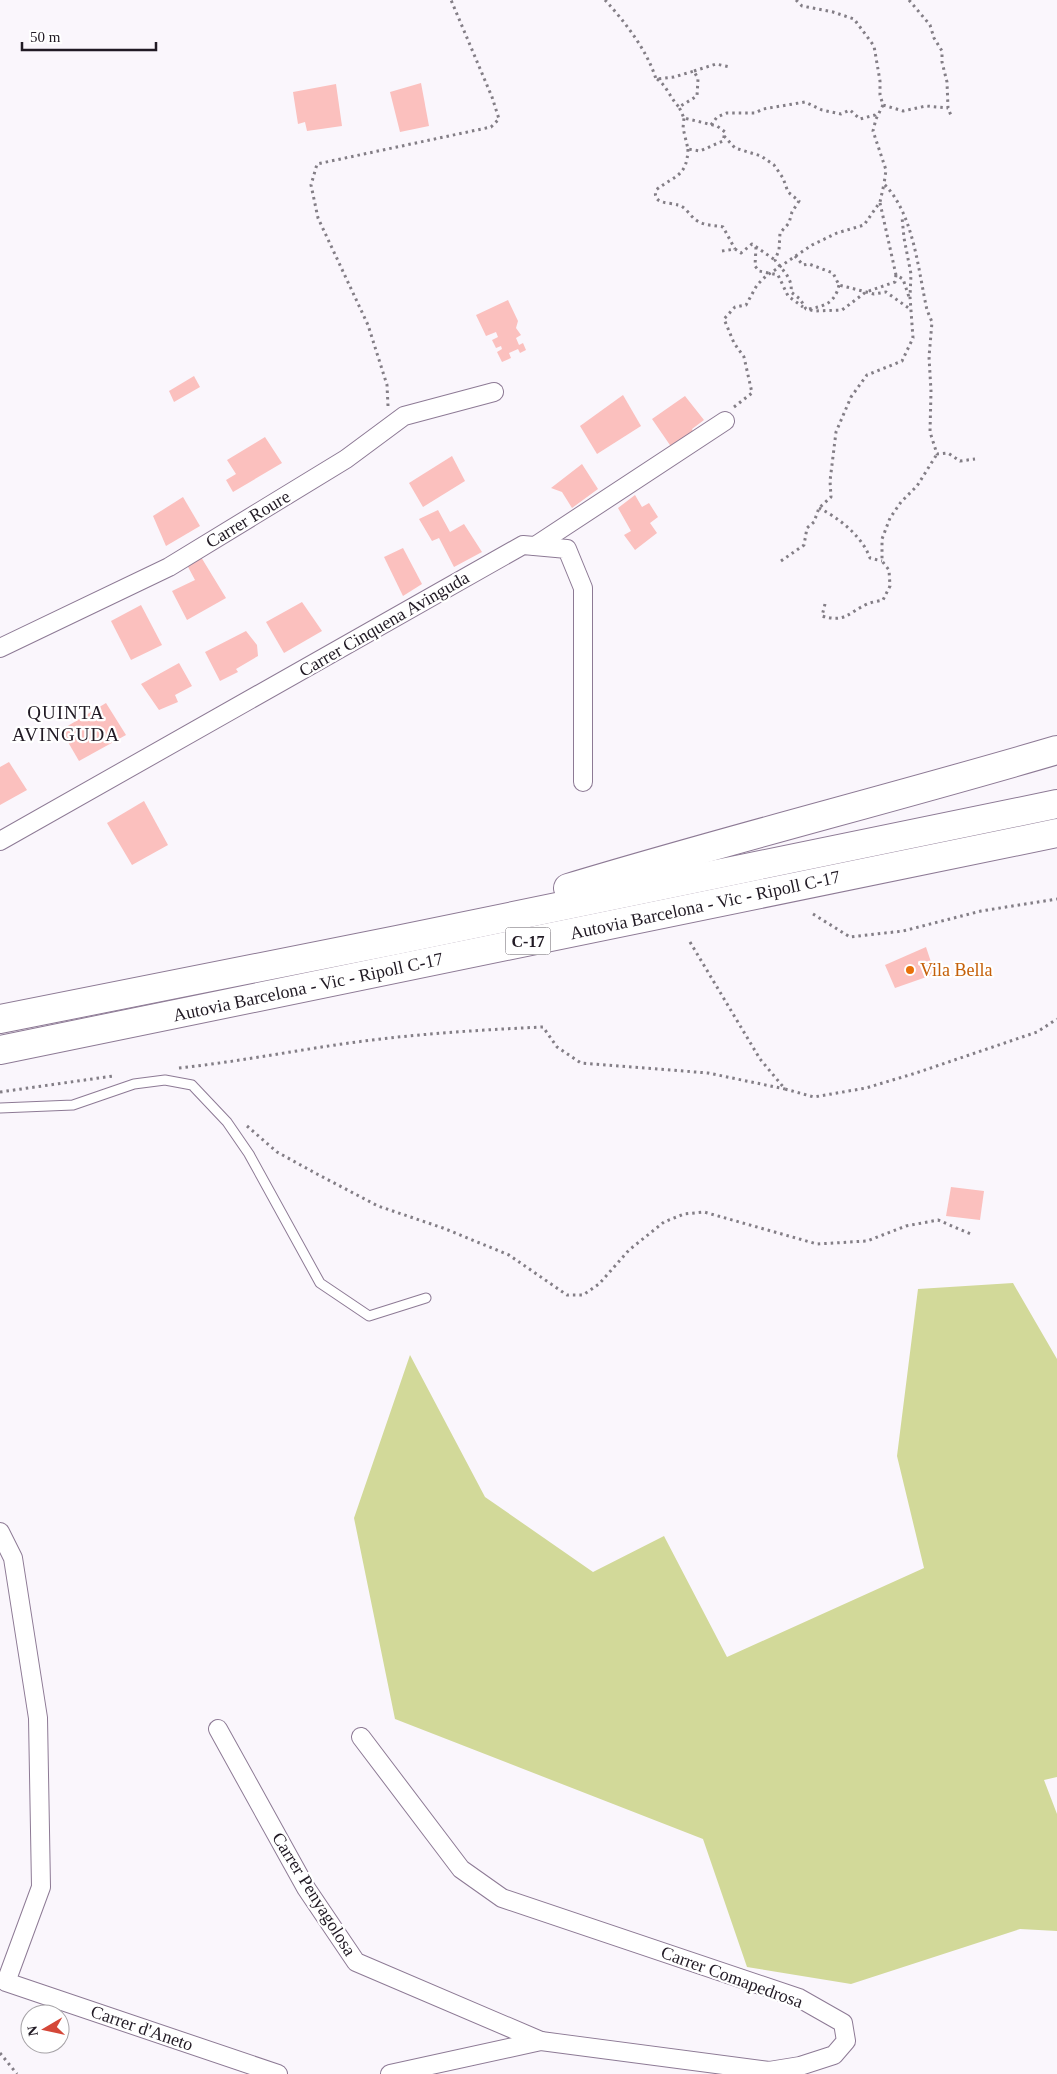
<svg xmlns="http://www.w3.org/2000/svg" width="1057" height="2074" viewBox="0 0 1057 2074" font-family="Georgia,serif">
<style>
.green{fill:#d2d999}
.building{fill:#fbc0be}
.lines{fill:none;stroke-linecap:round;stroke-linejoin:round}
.lane-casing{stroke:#8d7a95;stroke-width:11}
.street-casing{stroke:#8d7a95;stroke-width:20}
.highway-casing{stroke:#8d7a95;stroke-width:30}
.path{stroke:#837e86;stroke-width:3;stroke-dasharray:2.5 4;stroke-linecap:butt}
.lane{stroke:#fff;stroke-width:9}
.street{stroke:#fff;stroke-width:18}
.highway{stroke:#fff;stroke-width:28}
.food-dot{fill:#e8710a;stroke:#fff;stroke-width:2}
.labels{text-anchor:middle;stroke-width:4.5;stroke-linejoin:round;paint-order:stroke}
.shield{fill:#fff;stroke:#645f66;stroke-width:1}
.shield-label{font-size:16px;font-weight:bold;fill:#211a24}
.street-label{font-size:18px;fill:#211a24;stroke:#fff}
.food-label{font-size:18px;fill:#c56008;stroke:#fff;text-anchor:start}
.neighbourhood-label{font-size:19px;letter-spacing:1px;fill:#211a24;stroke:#fff}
</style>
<rect width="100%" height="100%" fill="#faf6fc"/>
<path class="green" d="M 1013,1283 L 1057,1359 L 1057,1777 L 1044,1780 L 1057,1814 L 1057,1931 L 1020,1929 L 851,1984 L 747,1967 L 703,1839 L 395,1719 L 354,1518 L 410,1355 L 485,1497 L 593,1572 L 664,1536 L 727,1657 L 924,1568 L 897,1456 L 918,1289 Z"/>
<g class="building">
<path d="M 421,83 L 429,126 L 400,132 L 390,92 Z"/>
<path d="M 336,84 L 342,126 L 307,131 L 305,122 L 298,124 L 293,92 Z"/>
<path d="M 508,300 L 518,321 L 516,328 L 521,335 L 516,338 L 519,345 L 523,343 L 526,350 L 520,353 L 518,349 L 509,353 L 511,358 L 502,362 L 497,352 L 502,349 L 501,346 L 496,348 L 492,340 L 498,337 L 496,332 L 486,336 L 476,315 Z"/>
<path d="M 194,376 L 200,387 L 174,402 L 169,391 Z"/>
<path d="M 623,395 L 641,426 L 597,454 L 580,426 Z"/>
<path d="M 685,396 L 704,420 L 692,429 L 694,434 L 672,448 L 652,419 Z"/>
<path d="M 265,437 L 282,463 L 233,492 L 226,480 L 236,474 L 227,460 Z"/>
<path d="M 452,456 L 465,481 L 423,507 L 409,483 Z"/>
<path d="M 582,464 L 598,489 L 572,508 L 562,492 L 551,488 Z"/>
<path d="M 635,495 L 642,507 L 649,503 L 658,517 L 650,523 L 657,533 L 635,550 L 624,535 L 631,531 L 618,508 Z"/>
<path d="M 183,497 L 200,526 L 166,546 L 153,516 Z"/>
<path d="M 438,510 L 450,532 L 464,524 L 482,552 L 454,567 L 439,538 L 432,541 L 419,519 Z"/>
<path d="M 403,548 L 422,584 L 403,596 L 384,557 Z"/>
<path d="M 201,557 L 226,598 L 187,620 L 172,591 L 195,580 L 187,565 Z"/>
<path d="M 302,602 L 322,631 L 284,653 L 266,622 Z"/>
<path d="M 141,605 L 162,645 L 131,660 L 111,621 Z"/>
<path d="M 246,631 L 257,645 L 258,656 L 236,669 L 238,672 L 220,681 L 205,652 Z"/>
<path d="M 179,663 L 192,686 L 175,695 L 178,702 L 159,710 L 141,684 Z"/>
<path d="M 106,703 L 126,735 L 79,761 L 61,730 Z"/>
<path d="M 9,762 L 27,790 L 0,805 L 0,767 Z"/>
<path d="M 144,801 L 168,845 L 132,865 L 107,823 Z"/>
<path d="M 926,947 L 935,974 L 895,988 L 885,965 Z"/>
<path d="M 951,1187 L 984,1191 L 980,1220 L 946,1216 Z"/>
</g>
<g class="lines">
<g class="lane-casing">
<path id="lane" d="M 0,1108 L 73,1105 L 134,1084 L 165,1080 L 192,1085 L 227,1122 L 249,1154 L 320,1283 L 369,1316 L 426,1298"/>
</g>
<g class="street-casing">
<g id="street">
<path d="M 535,546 L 725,421"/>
<path d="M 0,648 L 169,567 L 346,459 L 404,416 L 494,392"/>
<path d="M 0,841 L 523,545 L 567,549 L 583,588 L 583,782"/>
<path d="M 0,1532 L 13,1558 L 38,1718 L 41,1887 L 6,1982 L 278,2074"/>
<path d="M 218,1729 L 306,1888 L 356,1962 L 541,2041"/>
<path d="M 361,1737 L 461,1869 L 502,1898 L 799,1998 L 843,2023 L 846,2041 L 834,2055 L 800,2066 L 769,2071 L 541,2041 L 390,2074"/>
</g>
</g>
<g class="highway-casing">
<g id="highway">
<path d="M 568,888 C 730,839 894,798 1057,750"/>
<path d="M 0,1019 L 397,940 L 1057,804"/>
<path d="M 0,1050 L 1057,833"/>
</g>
</g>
<g class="path">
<path d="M 605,0 C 625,22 647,50 656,79 L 674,77 L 694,71 L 698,79 L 697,96 L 679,107 L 684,118 L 717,126 L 725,132 L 723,141 L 700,151 L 688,149 L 683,128 L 684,118"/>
<path d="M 796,0 L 802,6 L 833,12 L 854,19 L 874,46 L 880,81 L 880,95 L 883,105 L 903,111 L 926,106 L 948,108"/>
<path d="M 909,0 L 930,25 L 934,38 L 942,51 L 942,62 L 947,82 L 948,108 L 952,118"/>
<path d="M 694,71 L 716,64 L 730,67"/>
<path d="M 657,79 C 667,86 670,98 679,107"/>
<path d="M 883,105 L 876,119 L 873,131 L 886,170 L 884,184 C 914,214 918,270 927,310 L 932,322 L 929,357 L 931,391 L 930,432 L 937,454 L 948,453 L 960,461 L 975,459"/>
<path d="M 711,125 L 717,117 L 727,113 L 755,113 L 763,109 L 805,102 L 822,110 L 841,114 L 850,110 L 860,119 L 875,115 L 877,112"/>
<path d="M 724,136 L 735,148 L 761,156 L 774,165 L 783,178 L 788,192 L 799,201 L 792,212 L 789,223 L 780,233 L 779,250 L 775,260 C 782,270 793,278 791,292 L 800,299 L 806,309 L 815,311 L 842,310 L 866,292 L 895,282 L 896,275"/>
<path d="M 688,149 C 687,177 675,175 656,190 C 652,205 670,202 678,205 C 685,206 690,216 696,220 C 704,226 714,225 723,227 L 735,249"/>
<path d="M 880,203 L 896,275 L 903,279 L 909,297"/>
<path d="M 756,247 L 755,266 L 759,271 L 778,275 L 788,296 L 803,307"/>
<path d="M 722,251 L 735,249 L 741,253 L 752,244 L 775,260"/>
<path d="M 795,256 L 803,265 L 809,264 L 833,273 L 839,285 L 874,294 L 886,292 L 910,309"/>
<path d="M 809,309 C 825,306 835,303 839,285"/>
<path d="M 388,406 L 387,385 L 368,325 L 318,218 L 311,185 L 317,164 L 491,127 L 499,119 L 492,97 L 451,0"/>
<path d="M 734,407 L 752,393 L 744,357 L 734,343 L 724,319 L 735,307 L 746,305 L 757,285 L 766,276 L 812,245 L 837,233 L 864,225 L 880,202 L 884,184"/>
<path d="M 819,508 C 839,518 862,536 870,558 L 882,561"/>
<path d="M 781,561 L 804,545 L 807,528 L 814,522 L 819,508 L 831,497 L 830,481 L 836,432 L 851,397 L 867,375 L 902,361 L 913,338 L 910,297 L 911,274 L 904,238 L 902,217"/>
<path d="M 825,604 L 822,616 C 845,623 848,613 867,604 C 872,602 878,601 883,600 L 890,586 L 889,570 L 882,561 L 882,539 L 890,518 L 901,502 L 917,486 L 937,454"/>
<path d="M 813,914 L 850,937 L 903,931 L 981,911 L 1057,899"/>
<path d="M 690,942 L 760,1059 L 785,1089 L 814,1097 L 866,1088 L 916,1073 L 1037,1032 L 1057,1019"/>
<path d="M 179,1068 C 236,1062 292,1051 349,1043 C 414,1034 478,1030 543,1027 L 557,1047 L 581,1063 L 708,1073 L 785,1089"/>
<path d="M 0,1092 L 113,1076"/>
<path d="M 247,1126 L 277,1152 L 317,1174 L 378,1206 L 443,1228 L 509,1255 L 567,1295 L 583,1295 L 599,1284 L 629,1250 L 664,1222 L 684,1214 L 704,1212 L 817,1244 L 867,1241 L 906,1226 L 938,1220 L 973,1235"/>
<path d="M 0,2053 L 17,2074"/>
</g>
<use href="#lane" class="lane"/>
<use href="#street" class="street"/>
<use href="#highway" class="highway"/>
</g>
<circle class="food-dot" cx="910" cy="970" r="5"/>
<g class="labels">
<rect class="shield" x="505.5" y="927.5" width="45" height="27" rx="4"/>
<g class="shield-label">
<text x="528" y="947">C-17</text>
</g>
<g class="street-label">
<text transform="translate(248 519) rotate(-31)" y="6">Carrer Roure</text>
<text transform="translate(384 624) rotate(-30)" y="6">Carrer Cinquena Avinguda</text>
<text transform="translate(705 905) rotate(-12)" y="6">Autovia Barcelona - Vic - Ripoll C-17</text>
<text transform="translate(308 987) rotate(-12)" y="6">Autovia Barcelona - Vic - Ripoll C-17</text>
<text transform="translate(314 1894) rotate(58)" y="6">Carrer Penyagolosa</text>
<text transform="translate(732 1977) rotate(20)" y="6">Carrer Comapedrosa</text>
<text transform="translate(142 2028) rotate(19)" y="6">Carrer d'Aneto</text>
</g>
<g class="food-label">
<text x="920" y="976">Vila Bella</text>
</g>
<g class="neighbourhood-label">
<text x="66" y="719">QUINTA<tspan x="66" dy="22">AVINGUDA</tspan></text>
</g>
</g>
<g transform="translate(45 2029) rotate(261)"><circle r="24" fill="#ffffff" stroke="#a6a3a7"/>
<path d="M0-4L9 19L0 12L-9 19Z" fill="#d44738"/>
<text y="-8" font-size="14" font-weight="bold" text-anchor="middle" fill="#211a24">N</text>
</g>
<path d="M22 42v8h134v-8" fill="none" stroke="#211a24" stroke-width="2.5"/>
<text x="30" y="42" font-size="15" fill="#211a24" stroke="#ffffff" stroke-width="4" paint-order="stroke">50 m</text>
</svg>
